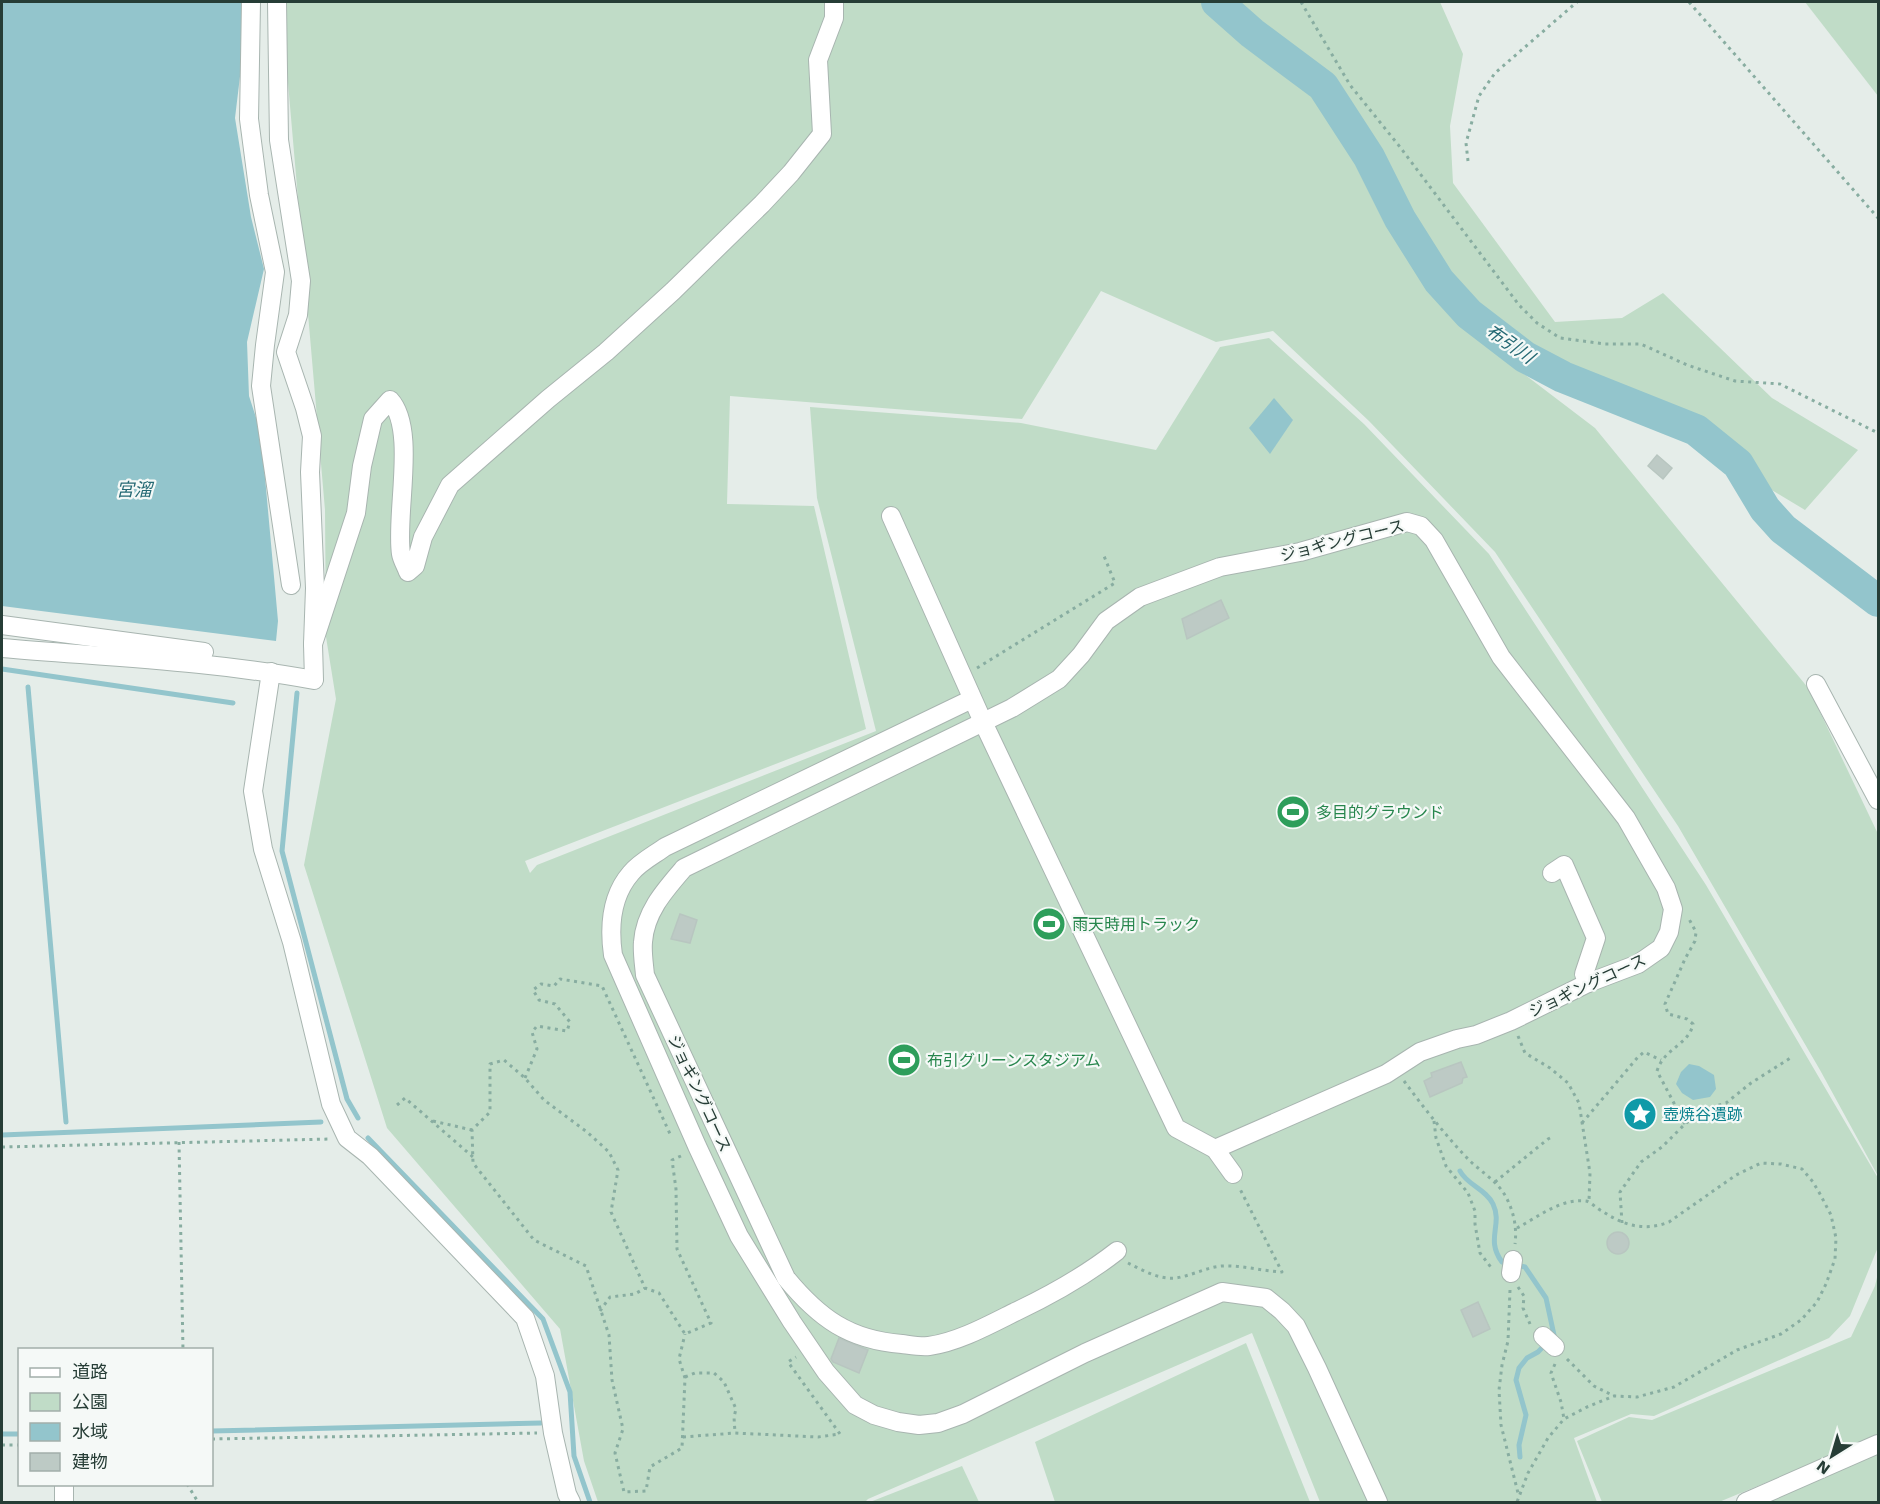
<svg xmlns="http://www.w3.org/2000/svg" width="1880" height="1504" viewBox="0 0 1880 1504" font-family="'Work Sans','Noto Sans JP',sans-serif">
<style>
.green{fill:#c0dcc7}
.water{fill:#93c5cc}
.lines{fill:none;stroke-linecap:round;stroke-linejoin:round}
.stream{stroke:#93c5cc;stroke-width:5}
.river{stroke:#93c5cc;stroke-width:32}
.building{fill:#bdcac5;stroke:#b8c6c0;stroke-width:1.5}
.minor-casing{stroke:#a8b5b0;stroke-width:20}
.path{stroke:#88ada1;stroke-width:3;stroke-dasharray:3 4.5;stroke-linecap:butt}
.minor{stroke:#fff;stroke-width:18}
.labels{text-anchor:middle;stroke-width:4.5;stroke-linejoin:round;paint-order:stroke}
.street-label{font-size:16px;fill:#263d36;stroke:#f5f9f7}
.leisure-label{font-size:16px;fill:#27864d;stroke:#f5f9f7;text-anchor:start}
.culture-label{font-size:16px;fill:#0d838f;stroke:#f5f9f7;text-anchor:start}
.water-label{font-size:18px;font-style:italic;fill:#256974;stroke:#f5f9f7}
</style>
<rect width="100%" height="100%" fill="#e5ede9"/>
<g class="green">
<path d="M 281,2 L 1440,2 L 1463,54 L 1450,126 L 1453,183 L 1555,322 L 1622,318 L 1663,293 L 1772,398 L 1858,450 L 1805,510 L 1707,451 L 1516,368 L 1595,428 L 1809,689 L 1878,834 L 1878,1176 L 1820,1070 L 1678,826 L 1495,552 L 1369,421 L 1273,331 L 1216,342 L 1101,291 L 1022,419 L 730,396 L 727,504 L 814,506 L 866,729 L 525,861 L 530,873 L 537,865 L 876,731 L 817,498 L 810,407 L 1021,423 L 1156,450 L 1220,347 L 1269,338 L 1364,424 L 1489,554 L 1706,885 L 1878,1178 L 1878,1247 L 1850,1316 L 1829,1338 L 1654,1416 L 1631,1414 L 1574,1438 L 1597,1502 L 1320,1502 L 1252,1333 L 868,1499 L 865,1502 L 598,1502 L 584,1461 L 560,1329 L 387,1128 L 304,865 L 336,699 L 326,637 L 325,510 Z"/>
<path d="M 1805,2 L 1878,2 L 1878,96 Z"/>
<path d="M 1878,1273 L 1878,1436 L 1719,1502 L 1602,1502 L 1577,1441 L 1629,1417 L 1652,1420 L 1851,1337 L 1875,1286 Z"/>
<path d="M 1246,1343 L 1310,1502 L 1055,1502 L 1035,1442 Z"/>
<path d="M 1878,1450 L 1878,1502 L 1734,1502 Z"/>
<path d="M 962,1466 L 979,1502 L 870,1502 Z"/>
</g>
<g class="water">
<path d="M 2,2 L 243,2 L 244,43 L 235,118 L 251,217 L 264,269 L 247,342 L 249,396 L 261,433 L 278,621 L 276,641 L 2,606 Z"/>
<path d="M 1274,398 L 1293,420 L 1270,454 L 1249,428 Z"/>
<path d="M 1689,1064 L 1699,1066 L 1714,1075 L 1716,1089 L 1710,1097 L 1693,1100 L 1682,1093 L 1676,1084 L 1681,1072 Z"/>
</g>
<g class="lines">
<g class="stream">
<path d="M 2,669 L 233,703"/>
<path d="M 28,687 L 66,1122"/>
<path d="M 297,693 L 282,851 L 347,1099 L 358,1118"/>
<path d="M 2,1135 L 321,1122"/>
<path d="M 368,1138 L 543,1319 L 570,1392 L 574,1456 L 590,1502"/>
<path d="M 1460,1171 C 1467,1185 1486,1189 1493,1204 C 1503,1225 1485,1239 1502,1262 L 1525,1267 L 1546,1298 L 1554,1335 L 1538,1352 L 1527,1358 L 1519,1368 L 1516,1380 L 1526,1415 L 1519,1445 L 1520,1457"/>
<path d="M 212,1431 L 541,1423"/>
<path d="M 2,1434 L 20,1434"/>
</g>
<path class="river" d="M 1217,2 L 1252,33 L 1323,86 L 1369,157 L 1400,219 L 1439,281 L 1469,314 L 1525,357 L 1563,377 L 1696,430 L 1738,464 L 1765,509 L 1783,529 L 1878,601"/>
</g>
<g class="building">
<path d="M 1657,455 L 1672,468 L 1663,479 L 1648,466 Z"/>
<path d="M 1221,600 L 1229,618 L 1187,639 L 1182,619 Z"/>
<path d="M 680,914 L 697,920 L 690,943 L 671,939 Z"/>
<path d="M 1461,1062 L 1467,1077 L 1463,1078 L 1462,1083 L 1430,1097 L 1424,1081 L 1432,1077 L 1431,1073 Z"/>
<circle cx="1618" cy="1243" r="11"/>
<path d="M 1478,1302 L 1490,1329 L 1473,1337 L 1461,1310 Z"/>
<path d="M 839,1338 L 868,1350 L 859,1373 L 833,1362 L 831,1359 Z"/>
</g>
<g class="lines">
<g class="minor-casing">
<g id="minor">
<path d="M 251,2 L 249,119 L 259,195 L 275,272 L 265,345 L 261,386 L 291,585"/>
<path d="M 891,516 L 983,722 L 1176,1128 L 1215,1149 L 1233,1174"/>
<path d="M 2,625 L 204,652"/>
<path d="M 313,644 L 356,513 L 362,466 L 373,419 L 390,400 C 417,429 395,514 401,554 C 402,560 406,566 408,572 L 415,566 L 423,537 L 450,485 L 548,399 L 606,352 L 673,291 L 762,204 L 791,173 L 822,134 L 818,60 L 834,18 L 834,2"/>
<path d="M 2,648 C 106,657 211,661 314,680 L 313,644 L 315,588 L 310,472 L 312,436 L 305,408 L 286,352 L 298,315 L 301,281 L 279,140 L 277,2"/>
<path d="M 271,672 L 253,791 L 263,849 L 292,942 L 331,1104 L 347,1138 L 370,1156 L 525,1318 L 545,1376 L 553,1433 L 567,1494 L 571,1502"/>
<path d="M 1816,684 L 1878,800"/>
<path d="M 972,699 L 665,847 C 654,855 640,862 631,873 C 611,896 609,927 613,955 L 697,1146 L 739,1236 L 792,1322 L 826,1372 L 855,1405 L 874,1415 L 898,1422 L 919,1425 L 938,1423 L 963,1414 L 1085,1353 L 1222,1292 L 1266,1298 L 1282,1311 L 1296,1326 L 1317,1368 L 1378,1502"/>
<path d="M 1552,873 L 1564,865 L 1596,938 L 1584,974 L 1588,983"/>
<path d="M 1117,1251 C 1085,1276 1051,1295 1015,1312 C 989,1325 958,1342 929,1346 C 921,1347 910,1345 902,1344 C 849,1340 819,1318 786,1278 L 645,975 C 644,964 642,952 643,942 C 645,912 665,890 684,868 L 1012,708 L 1059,679 L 1081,655 L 1106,621 L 1140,597 L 1220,567 L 1300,552 L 1407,522 L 1421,526 L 1434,540 L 1501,657 L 1626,818 L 1666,888 L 1673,909 L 1669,932 L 1661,948 L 1638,964 L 1588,983 L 1511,1021 L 1476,1035 L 1457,1039 L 1420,1052 L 1386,1074 L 1215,1149"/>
<path d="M 1511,1273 L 1513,1260"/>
<path d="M 1543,1336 L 1555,1347"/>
<path d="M 64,1484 L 64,1502"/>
<path d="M 1746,1502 L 1878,1444"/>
</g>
</g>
<g class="path">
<path d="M 1301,2 L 1350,85 L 1400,147 L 1519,305 L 1537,323 L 1560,338 L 1605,344 L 1641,344 L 1687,365 L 1735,381 L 1780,384 L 1878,433"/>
<path d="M 1689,2 L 1878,218"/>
<path d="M 1468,161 L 1466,143 L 1479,96 L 1495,73 L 1577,2"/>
<path d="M 977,668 L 1115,583 L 1104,556"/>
<path d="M 1518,1036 L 1525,1053 L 1550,1068 L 1568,1083 L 1579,1103 L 1590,1173 L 1589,1201"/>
<path d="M 525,1078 L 537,1049 L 532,1032 L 537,1026 L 567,1031 L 570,1022 L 555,1004 L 539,1000 L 533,990 L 541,984 L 554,986 L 560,979 L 602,986 L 671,1136"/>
<path d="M 1404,1081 C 1424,1108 1445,1135 1469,1160 C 1481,1172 1499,1182 1507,1199 C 1514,1213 1517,1228 1515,1244"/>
<path d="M 397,1105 L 405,1098 L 473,1157"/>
<path d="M 433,1121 L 472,1130"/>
<path d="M 1434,1121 L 1436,1138 L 1446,1166 L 1468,1193 L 1475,1211 L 1475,1224 L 1480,1253 L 1493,1270"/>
<path d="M 1582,1123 L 1638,1057 L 1644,1052 L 1661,1060"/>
<path d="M 1685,1124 L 1657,1071 C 1664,1048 1689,1045 1693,1024 L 1687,1019 L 1668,1014 L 1665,1004 L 1685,959 L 1695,941 L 1696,932 L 1689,919"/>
<path d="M 179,1142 L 183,1350"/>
<path d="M 2,1147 L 330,1139"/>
<path d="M 681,1156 L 672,1160 L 676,1189 L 677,1249 L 711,1323 L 685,1334 L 659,1293 L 645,1288 L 611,1212 L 618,1170 L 609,1152 L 587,1132 L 544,1100 L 525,1078 L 504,1060 L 490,1064 L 490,1112 L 472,1130 L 473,1163 L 534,1240 L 586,1266 L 609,1335 L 612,1380 L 623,1429 L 615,1453 L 624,1492 L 646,1491 L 650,1467 L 682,1448 L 685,1378 L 679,1359 L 685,1334"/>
<path d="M 1495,1182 L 1548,1139 L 1552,1137"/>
<path d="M 1622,1223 L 1620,1192 L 1641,1162 L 1662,1147 L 1685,1124 L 1705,1109 L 1726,1103 L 1751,1083 L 1792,1057"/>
<path d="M 1517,1228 C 1538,1217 1561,1198 1586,1201 C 1591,1202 1597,1209 1602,1211 C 1623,1225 1644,1232 1669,1222 L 1736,1175 L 1761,1163 L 1781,1164 L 1802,1169 L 1813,1182 L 1820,1194 L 1831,1215 L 1836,1238 L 1835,1259 L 1826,1284 L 1817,1302 L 1801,1320 L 1781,1334 L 1737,1350 L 1674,1387 L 1637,1397 L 1614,1396 L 1587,1407 L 1564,1419 L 1548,1438 L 1528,1473 L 1517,1502"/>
<path d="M 1128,1263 C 1144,1271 1163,1282 1181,1277 C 1195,1274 1208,1267 1222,1266 C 1242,1265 1262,1271 1282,1272 L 1240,1189"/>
<path d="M 1518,1287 L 1524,1296 L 1523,1308 L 1530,1324"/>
<path d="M 1510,1290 L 1508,1341 L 1502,1365 L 1499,1390 L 1501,1425 L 1518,1493"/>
<path d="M 600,1311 L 610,1297 L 635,1294 L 645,1288"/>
<path d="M 1567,1359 L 1594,1386 L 1614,1396"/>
<path d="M 1555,1364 L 1551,1373 L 1561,1402 L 1564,1419"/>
<path d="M 685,1377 L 695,1373 L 714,1373 L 724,1382 L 736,1409 L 734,1417 L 735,1433"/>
<path d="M 683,1437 L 735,1433 L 818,1437 L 840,1434 L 788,1362 L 796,1357"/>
<path d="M 212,1439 L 537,1433"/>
<path d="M 2,1445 L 20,1445"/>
<path d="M 187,1484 L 198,1502"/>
</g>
<use href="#minor" class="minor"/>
</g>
<defs>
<g id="stadium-disc" transform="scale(1.725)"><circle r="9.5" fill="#2e9e5b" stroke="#f5f9f7"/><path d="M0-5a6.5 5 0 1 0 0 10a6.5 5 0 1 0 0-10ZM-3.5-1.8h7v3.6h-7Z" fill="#fff"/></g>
<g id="sight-disc" transform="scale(1.725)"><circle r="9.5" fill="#0f9aa8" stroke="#f5f9f7"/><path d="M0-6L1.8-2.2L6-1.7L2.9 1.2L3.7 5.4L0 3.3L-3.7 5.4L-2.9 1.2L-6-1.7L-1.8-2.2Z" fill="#fff"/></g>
</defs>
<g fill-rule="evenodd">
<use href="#stadium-disc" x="1293" y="812"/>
<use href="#stadium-disc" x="1049" y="924"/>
<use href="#stadium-disc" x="904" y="1060"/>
<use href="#sight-disc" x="1640" y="1114"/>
</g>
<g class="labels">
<g class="street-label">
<text transform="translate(1342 540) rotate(-14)" y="6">ジョギングコース</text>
<text transform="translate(1587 985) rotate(-25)" y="6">ジョギングコース</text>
<text transform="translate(700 1093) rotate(65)" y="6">ジョギングコース</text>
</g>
<g class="leisure-label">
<text x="1316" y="818">多目的グラウンド</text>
<text x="1072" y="930">雨天時用トラック</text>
<text x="927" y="1066">布引グリーンスタジアム</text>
</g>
<g class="culture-label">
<text x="1663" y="1120">壺焼谷遺跡</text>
</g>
<g class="water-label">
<text transform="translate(1510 344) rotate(35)" y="6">布引川</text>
<text x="134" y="496">宮溜</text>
</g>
</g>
<rect width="1880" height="1504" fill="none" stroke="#263d36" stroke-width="6"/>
<rect x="18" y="1348" width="195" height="138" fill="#f5f9f7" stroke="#a2aeaa" stroke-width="1.5"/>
<rect x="30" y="1368" width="30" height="9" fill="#ffffff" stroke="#a2aeaa" stroke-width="1.5"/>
<text x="72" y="1378" font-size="18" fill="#263d36">道路</text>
<rect x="30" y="1393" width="30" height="18" fill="#c0dcc7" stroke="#a2aeaa" stroke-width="1.5"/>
<text x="72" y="1408" font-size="18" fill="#263d36">公園</text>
<rect x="30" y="1423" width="30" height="18" fill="#93c5cc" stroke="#a2aeaa" stroke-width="1.5"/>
<text x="72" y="1438" font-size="18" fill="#263d36">水域</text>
<rect x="30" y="1453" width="30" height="18" fill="#bdcac5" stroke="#a2aeaa" stroke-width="1.5"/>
<text x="72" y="1468" font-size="18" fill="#263d36">建物</text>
<g transform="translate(1832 1456) rotate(217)" stroke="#f5f9f7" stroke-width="4.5" paint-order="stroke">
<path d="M0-4.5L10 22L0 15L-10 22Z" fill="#263d36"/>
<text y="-9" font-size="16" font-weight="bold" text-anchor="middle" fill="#263d36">N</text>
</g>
</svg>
